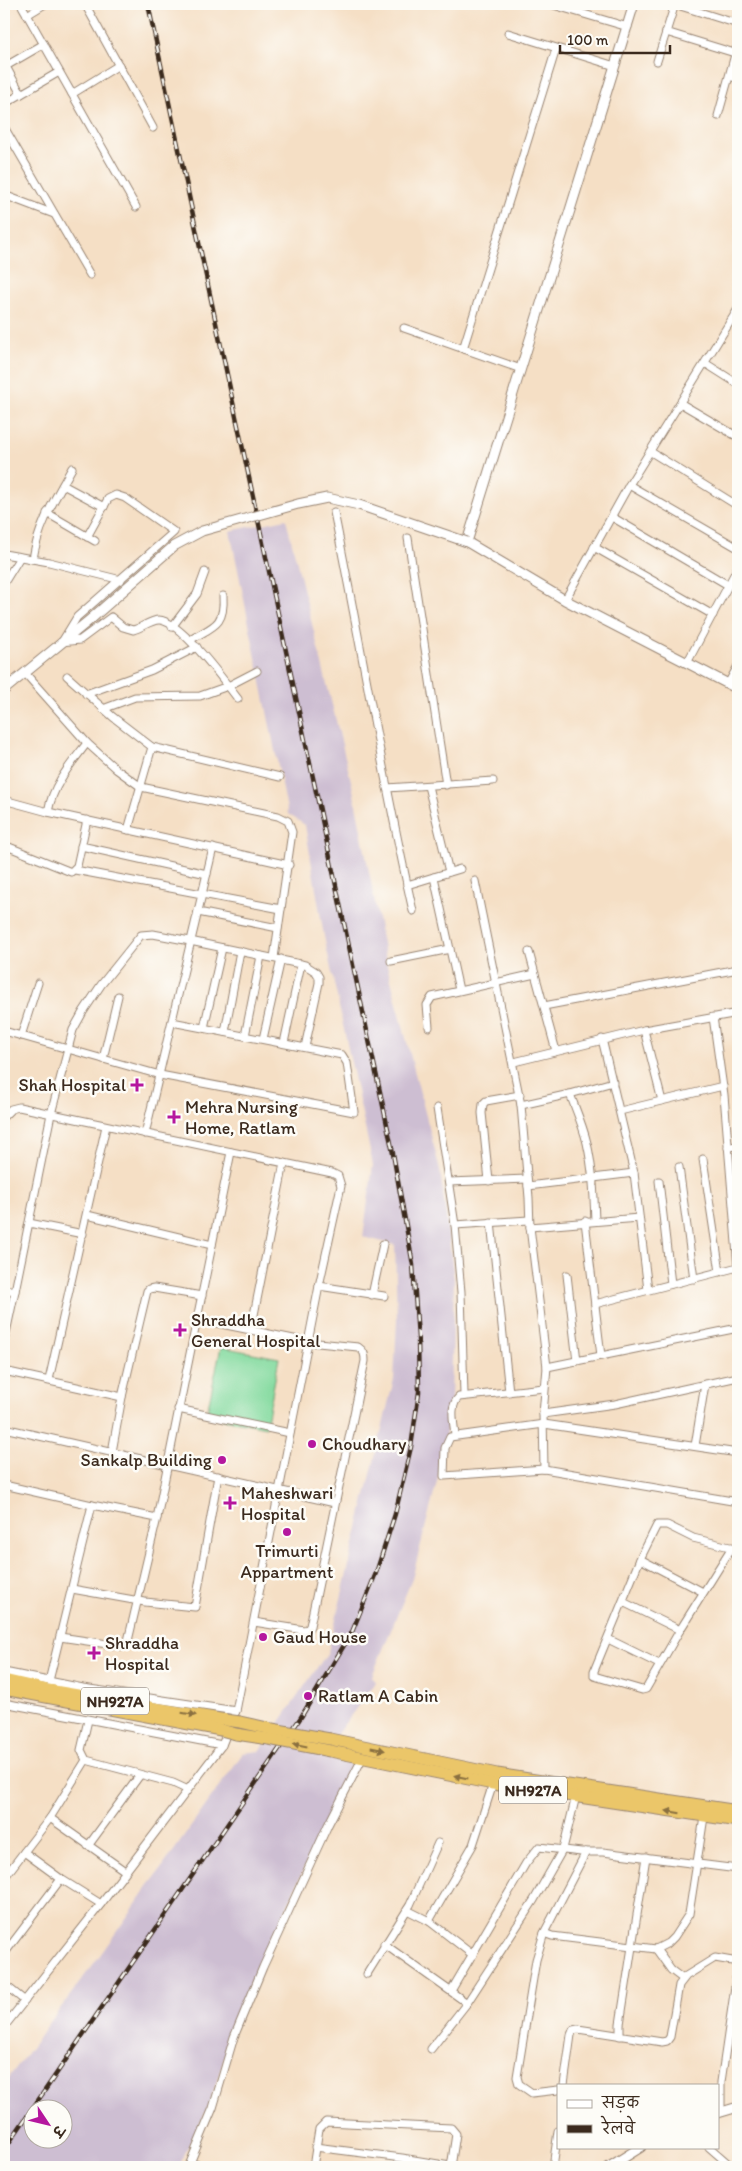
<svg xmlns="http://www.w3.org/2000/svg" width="742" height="2171" viewBox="0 0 742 2171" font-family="Itim,'Playpen Sans Deva',sans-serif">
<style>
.industrial{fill:#cdbed2;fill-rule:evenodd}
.green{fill:#83da9f;stroke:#5f825e}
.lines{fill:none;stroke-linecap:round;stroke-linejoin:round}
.minor-casing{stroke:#988472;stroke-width:9}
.tertiary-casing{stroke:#988472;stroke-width:11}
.trunk-casing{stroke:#988472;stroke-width:13}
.minor{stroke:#fff;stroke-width:7}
.tertiary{stroke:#fff;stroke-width:9}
.trunk{stroke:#ebc669;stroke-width:11}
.rail-casing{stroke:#3b2a1e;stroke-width:4.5}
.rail{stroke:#fdfcf7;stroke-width:2.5;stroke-dasharray:8;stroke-linecap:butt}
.tertiary-bridge-casing{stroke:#988472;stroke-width:11;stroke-linecap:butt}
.trunk-bridge-casing{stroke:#988472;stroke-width:13;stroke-linecap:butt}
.tertiary-bridge{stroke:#fff;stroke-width:9}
.trunk-bridge{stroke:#ebc669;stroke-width:11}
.oneway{fill:#8a7040}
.poi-dot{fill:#b5179e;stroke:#fdfcf7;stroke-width:2}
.labels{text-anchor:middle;stroke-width:5;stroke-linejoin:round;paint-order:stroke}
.shield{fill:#fdfcf7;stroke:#75695f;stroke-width:1}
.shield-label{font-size:16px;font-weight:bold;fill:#3b2a1e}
.poi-label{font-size:18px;fill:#3b2a1e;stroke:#fdfcf7;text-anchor:start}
</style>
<rect width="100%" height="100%" fill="#fdfcf7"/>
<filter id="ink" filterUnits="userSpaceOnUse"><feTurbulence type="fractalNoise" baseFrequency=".02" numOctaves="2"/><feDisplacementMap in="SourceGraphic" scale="10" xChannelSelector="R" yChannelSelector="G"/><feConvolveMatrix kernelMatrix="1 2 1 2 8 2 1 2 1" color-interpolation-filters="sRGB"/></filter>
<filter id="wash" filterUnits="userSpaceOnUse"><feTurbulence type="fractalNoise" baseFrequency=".0096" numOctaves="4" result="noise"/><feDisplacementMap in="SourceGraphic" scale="20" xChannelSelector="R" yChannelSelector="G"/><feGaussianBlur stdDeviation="1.12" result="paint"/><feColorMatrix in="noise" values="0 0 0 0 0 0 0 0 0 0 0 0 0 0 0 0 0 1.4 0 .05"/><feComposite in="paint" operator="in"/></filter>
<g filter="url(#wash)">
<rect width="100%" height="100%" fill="#f5dfc5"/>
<path class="industrial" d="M 286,519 L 353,789 L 387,965 L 440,1170 L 454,1279 L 451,1401 L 439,1474 L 412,1579 L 372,1676 L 376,1682 L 336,1735 L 325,1758 L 355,1765 L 312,1850 L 234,2028 L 208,2108 L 178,2167 L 4,2167 L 4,2084 L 98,1958 L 243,1753 L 260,1751 L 328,1652 L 394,1379 L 397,1320 L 395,1245 L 363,1237 L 373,1165 L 324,936 L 305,825 L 288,814 L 230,531 ZM 32,2108 L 62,2108 L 62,2138 L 32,2138 Z"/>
<path class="green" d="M 221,1347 L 279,1358 L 266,1427 L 206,1416 Z"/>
</g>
<g filter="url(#ink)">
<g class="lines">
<g class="minor-casing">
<g id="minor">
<path d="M 21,4 L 136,207"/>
<path d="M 85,4 L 153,128"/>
<path d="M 550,4 L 628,27"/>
<path d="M 674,4 L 738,24"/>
<path d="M 27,15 L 45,4"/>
<path d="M 666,32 L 738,54"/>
<path d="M 508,33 L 615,66"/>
<path d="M 657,61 L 675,4"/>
<path d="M 4,63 L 21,94"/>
<path d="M 6,66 L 44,44"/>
<path d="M 730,76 L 738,79"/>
<path d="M 72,94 L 119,65"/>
<path d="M 4,104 L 59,72"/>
<path d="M 718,116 L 738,44"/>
<path d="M 4,127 L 90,275"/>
<path d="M 4,195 L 54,214"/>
<path d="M 404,328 L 521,369"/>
<path d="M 463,349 L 556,49"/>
<path d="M 705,363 L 738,384"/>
<path d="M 680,403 L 738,437"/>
<path d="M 651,452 L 738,506"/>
<path d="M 63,485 L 104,507"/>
<path d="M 629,485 L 738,548"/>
<path d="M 334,512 C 361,645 383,779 413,911"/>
<path d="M 47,513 L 95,541"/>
<path d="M 612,517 L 728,585"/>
<path d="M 408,538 L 446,785"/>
<path d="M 594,547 L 713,615"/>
<path d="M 4,554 L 49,562 L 121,580"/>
<path d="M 33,559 C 38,525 56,497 72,468"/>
<path d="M 4,583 L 20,557"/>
<path d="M 565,600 L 629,485 L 738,309"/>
<path d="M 172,627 L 197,594 L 205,572"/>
<path d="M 63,640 L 77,617 L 174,532 L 125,498 L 116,495 L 108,499 L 87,537"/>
<path d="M 190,640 C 213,626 225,626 223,596"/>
<path d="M 61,642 L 80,640 L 111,617 L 123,627 L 133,630 C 142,628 150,620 159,620 C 180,620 225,682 238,699"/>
<path d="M 687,663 L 738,567"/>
<path d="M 25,673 L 87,743 L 116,769 L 141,787 L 278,816 L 288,821 L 292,832 L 274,958"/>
<path d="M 67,676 L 113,717 L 152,747 L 280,777"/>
<path d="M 728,684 L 738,666"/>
<path d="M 86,694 L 152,670 L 197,647"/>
<path d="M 103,709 L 135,697 L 200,696 L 228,686 L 257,671"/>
<path d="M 428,786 L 449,872"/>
<path d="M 387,788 L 493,781"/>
<path d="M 4,800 L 48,812 L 289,865"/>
<path d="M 48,812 C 53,784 71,764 87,743"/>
<path d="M 128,830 L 152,747"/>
<path d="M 4,845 L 71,872 L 77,866 L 87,820"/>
<path d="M 81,846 L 207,874"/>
<path d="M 75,870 L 281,909"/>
<path d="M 434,877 L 459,990"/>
<path d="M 475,881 L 521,1105 L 529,1198 L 530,1227 L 547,1367 L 543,1414 L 544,1469"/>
<path d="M 407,885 L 460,869"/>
<path d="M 198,912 L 278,928"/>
<path d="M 529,952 L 556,1051"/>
<path d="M 391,961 L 450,949"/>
<path d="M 544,1006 L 738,969"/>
<path d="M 713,1017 L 724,1095 L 738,1268"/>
<path d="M 429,1027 L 427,1005 L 432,997 L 535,974"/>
<path d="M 204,1028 L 222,948"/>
<path d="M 644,1030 L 662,1101"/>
<path d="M 4,1031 L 160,1075 L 354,1112 L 347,1063 L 342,1055 L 172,1022"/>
<path d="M 225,1032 L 240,951"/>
<path d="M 21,1036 L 38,983"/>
<path d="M 245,1036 L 261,956"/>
<path d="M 263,1039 L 281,959"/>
<path d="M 602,1039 L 634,1173 L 648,1290"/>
<path d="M 284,1043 L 301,964"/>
<path d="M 103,1059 L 118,996"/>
<path d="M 514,1062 L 644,1030 L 738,1013"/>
<path d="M 570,1094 C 576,1110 583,1126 587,1143 C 593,1169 594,1194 595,1221"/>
<path d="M 521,1105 L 570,1094 L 613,1082"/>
<path d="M 437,1108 L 455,1225 L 461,1292 L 464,1395"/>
<path d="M 620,1111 L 723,1086"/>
<path d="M 4,1116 L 11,1109 L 19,1107 L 332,1173 L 338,1176 L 341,1186 L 319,1286 L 236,1711 L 222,1745 L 101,1904 L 4,2027"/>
<path d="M 145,1134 L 213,848"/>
<path d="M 728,1148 L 738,1145"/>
<path d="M 703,1159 L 720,1272"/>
<path d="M 679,1167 L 694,1279"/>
<path d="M 489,1181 L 482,1113 L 483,1104 L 486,1101 L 520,1095"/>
<path d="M 659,1181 L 671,1284"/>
<path d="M 449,1182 L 527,1179"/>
<path d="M 528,1186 L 634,1173"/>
<path d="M 87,1215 L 212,1245"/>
<path d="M 585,1221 L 601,1356"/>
<path d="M 491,1222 L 509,1392"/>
<path d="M 29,1223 L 83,1234"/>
<path d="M 455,1225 L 529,1220"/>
<path d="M 530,1227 L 639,1218"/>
<path d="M 567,1275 L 577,1361"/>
<path d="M 319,1286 L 384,1296"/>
<path d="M 4,1289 L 15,1291 L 4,1342"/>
<path d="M 15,1291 L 51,1114 L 73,1030 L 83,1012 L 101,985 L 141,935 L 153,934 L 190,941 L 305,965 L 316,972 L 319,977 L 319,983 L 305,1047"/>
<path d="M 372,1295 L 383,1244"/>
<path d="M 595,1304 L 738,1267"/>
<path d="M 197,1319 L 231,1152"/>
<path d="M 251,1330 L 284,1163"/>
<path d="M 547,1367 L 738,1328"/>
<path d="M 4,1371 L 122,1397"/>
<path d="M 49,1380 L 106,1126"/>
<path d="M 178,1409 L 290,1433"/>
<path d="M 543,1414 L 615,1404 L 738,1377"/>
<path d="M 4,1428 L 335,1503"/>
<path d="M 455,1435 C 454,1423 449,1406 459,1397 L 544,1388"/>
<path d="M 695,1446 L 705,1384"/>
<path d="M 112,1452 L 122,1397 L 147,1291 L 149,1289 L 154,1288 L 202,1296"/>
<path d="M 738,1453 L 544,1424 L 450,1437 L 445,1448 L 444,1476 L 544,1469 L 738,1502"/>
<path d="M 4,1485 L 92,1505 L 49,1681"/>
<path d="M 92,1505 L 157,1518 L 197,1319 L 308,1342 L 358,1347 C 364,1351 365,1354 365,1361 L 310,1626 L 308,1629 L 304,1630 L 254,1622"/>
<path d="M 732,1547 L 680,1630 L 646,1689 L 642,1690 L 594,1676 L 594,1671 L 640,1559 L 657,1525 L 667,1525 L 693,1538 L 738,1549"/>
<path d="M 640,1559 L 703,1592"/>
<path d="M 72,1589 L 145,1602 L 195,1607 L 218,1476"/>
<path d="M 623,1602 L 680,1630"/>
<path d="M 60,1637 L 121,1646 L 127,1645 L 157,1518"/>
<path d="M 608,1639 L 659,1664"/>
<path d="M 4,1672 L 83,1688 L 236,1711"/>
<path d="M 4,1703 L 222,1745"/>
<path d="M 88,1720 L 81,1750 L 86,1760 L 173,1783 L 186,1789"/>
<path d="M 50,1818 L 86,1760"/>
<path d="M 88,1846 L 140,1775"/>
<path d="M 24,1852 L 61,1879 L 101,1904"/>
<path d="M 4,1878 L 50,1818 L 125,1871"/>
<path d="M 407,1910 L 429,1921 L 473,1955"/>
<path d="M 429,1921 L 473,1845 L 493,1784"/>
<path d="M 544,1933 L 552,1936 L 656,1949 L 668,1943 L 674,1937 L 689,1914 L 704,1817"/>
<path d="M 384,1944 L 467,2003"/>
<path d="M 656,1949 L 671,1970 L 683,1979"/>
<path d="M 4,1954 L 61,1879"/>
<path d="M 367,1974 L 410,1905 L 438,1843"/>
<path d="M 4,1984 L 25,2001"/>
<path d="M 451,1991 L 526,1863 L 539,1847 L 581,1852 L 603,1852 L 738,1869"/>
<path d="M 620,2036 L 620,2024 L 646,1857"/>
<path d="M 431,2049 L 467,2003 L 534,1900 L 563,1849 L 576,1796"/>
<path d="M 564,2085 L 571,2035 L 573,2030 L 578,2029 L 662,2042 L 667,2041 L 670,2037 L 679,1985 L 686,1976 L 715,1958 L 738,1962"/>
<path d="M 558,2090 L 532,2093 L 519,2084 L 517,2077 L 536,1960 L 544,1933 L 586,1852"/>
<path d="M 721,2112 L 721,2082 L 738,1966"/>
<path d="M 315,2147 L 402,2158 L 456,2167"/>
<path d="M 709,2147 L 732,2167"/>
<path d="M 207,2167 L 190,2163 L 213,2108 L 234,2037 L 263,1967 L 328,1825 L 363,1757"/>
<path d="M 313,2167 L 319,2129 L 326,2122 L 451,2128 L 456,2134 L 451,2167"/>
<path d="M 553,2167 L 558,2131"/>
</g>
</g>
<g class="tertiary-casing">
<g id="tertiary">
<path d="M 634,4 L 467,542 L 565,600 L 738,689"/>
<path d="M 4,690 L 92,618"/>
<path d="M 718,2113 L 738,2107"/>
<path d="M 609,2167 L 641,2147"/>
</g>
</g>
<g class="trunk-casing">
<g id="trunk">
<path d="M 4,1680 L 48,1690 L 226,1720"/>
<path d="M 4,1689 L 221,1730"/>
<path d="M 240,1722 L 272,1729"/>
<path d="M 236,1734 L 269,1739"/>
<path d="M 330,1739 L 497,1774 L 738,1811"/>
<path d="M 330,1751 L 493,1784 L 738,1821"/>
</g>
</g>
<use href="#minor" class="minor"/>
<use href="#tertiary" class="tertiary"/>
<use href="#trunk" class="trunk"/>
<g class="rail-casing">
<path id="rail" d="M 4,2150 L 301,1717 L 352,1632 L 376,1573 L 395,1514 L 411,1447 L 419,1392 L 418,1338 L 413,1265 L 392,1148 L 148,4"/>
</g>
<use href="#rail" class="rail"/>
<g class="tertiary-bridge-casing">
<path id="tertiary-bridge" d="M 92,618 L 174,546 L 202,531 L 298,504 L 327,498 L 359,505 L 467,542"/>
</g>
<g class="trunk-bridge-casing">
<g id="trunk-bridge">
<path d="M 226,1720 L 240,1722"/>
<path d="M 272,1729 L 330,1739"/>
<path d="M 221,1730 L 236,1734"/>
<path d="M 269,1739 L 330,1751"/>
</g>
</g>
<use href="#tertiary-bridge" class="tertiary-bridge"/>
<use href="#trunk-bridge" class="trunk-bridge"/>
</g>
<defs><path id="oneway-solid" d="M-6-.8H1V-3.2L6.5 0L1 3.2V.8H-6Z" transform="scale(1.25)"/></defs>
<g class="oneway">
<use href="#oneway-solid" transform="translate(189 1714) rotate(10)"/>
<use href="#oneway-solid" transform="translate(300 1745) rotate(-169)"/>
<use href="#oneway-solid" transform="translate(378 1749) rotate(12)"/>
<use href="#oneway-solid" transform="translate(461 1777) rotate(-168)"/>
<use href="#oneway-solid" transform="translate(673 1812) rotate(-171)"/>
</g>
</g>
<g class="poi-dot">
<path d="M134.5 1077.5h5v5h5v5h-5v5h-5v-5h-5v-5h5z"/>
<path d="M171.5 1109.5h5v5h5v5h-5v5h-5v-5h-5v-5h5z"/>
<path d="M177.5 1322.5h5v5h5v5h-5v5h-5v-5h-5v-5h5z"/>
<circle cx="312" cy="1444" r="5"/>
<circle cx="222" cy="1460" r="5"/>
<path d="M227.5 1495.5h5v5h5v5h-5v5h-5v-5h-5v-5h5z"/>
<circle cx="287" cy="1532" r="5"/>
<circle cx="263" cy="1637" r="5"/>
<path d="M91.5 1645.5h5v5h5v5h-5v5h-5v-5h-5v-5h5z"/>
<circle cx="308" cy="1696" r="5"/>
</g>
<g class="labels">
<g class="shield">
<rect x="81" y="1687.5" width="68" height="27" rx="4"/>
<rect x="499" y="1776.5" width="68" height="27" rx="4"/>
</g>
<g class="shield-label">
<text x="115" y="1707">NH927A</text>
<text x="533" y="1796">NH927A</text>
</g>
<g class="poi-label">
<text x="126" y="1091" text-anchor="end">Shah Hospital</text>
<text x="185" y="1113">Mehra Nursing<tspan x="185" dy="21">Home, Ratlam</tspan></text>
<text x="191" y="1326">Shraddha<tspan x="191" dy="21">General Hospital</tspan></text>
<text x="322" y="1450">Choudhary</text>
<text x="212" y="1466" text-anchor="end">Sankalp Building</text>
<text x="241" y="1499">Maheshwari<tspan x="241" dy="21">Hospital</tspan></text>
<text x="287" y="1557" text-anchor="middle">Trimurti<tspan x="287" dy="21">Appartment</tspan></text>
<text x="273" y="1643">Gaud House</text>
<text x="105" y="1649">Shraddha<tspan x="105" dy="21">Hospital</tspan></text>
<text x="318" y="1702">Ratlam A Cabin</text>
</g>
</g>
<rect width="742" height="2171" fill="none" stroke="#fdfcf7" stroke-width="20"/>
<rect x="557" y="2084" width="162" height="65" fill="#fdfcf7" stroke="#afa8a0"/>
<rect x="567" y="2100" width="25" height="8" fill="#ffffff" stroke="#afa8a0"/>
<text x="602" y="2108" font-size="15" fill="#3b2a1e">सड़क</text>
<rect x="567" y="2125" width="25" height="8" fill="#3b2a1e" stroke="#afa8a0"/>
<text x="602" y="2134" font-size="15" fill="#3b2a1e">रेलवे</text>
<g transform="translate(48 2124) rotate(125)"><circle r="24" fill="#fdfcf7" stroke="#afa8a0"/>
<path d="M0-4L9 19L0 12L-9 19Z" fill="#b5179e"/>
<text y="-8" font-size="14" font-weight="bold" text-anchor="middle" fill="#3b2a1e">उ</text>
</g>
<path d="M560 45v8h110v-8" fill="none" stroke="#3b2a1e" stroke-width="2.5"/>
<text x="567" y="45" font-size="15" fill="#3b2a1e" stroke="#fdfcf7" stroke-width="4" paint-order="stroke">100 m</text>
</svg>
